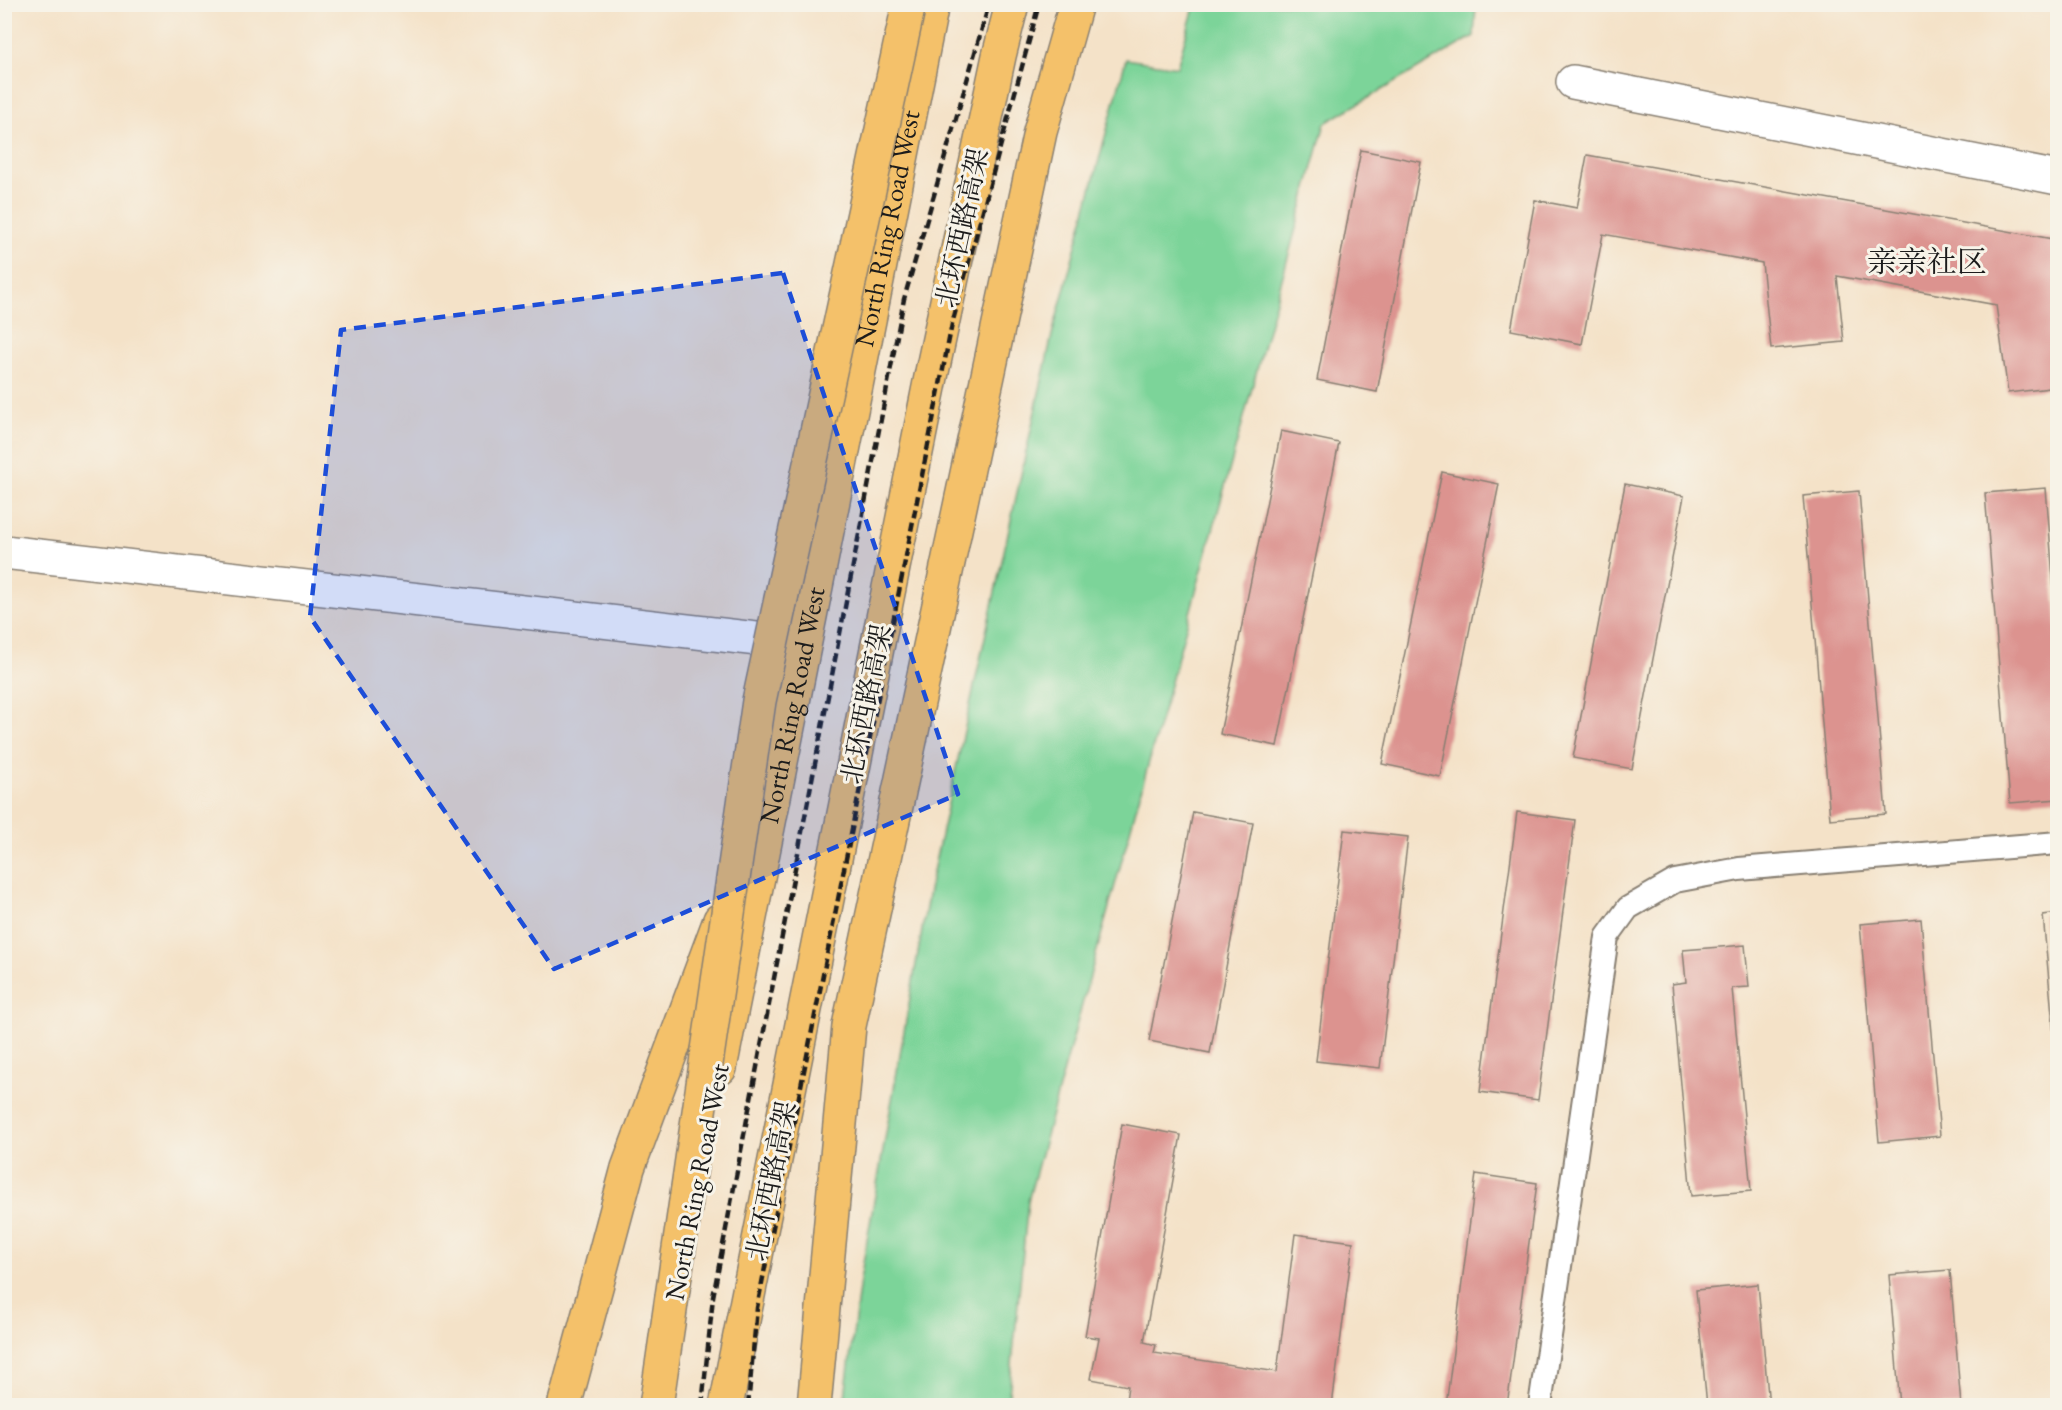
<svg xmlns="http://www.w3.org/2000/svg" width="2062" height="1410" viewBox="0 0 2062 1410" font-family="'EB Garamond','Noto Serif SC',serif">
<style>
.green{fill:#7bd499;stroke:#4c785a;stroke-width:1.5}
.building{fill:#dc938f}
.lines{fill:none;stroke-linecap:round;stroke-linejoin:round}
.lane-casing{stroke:#887f72;stroke-width:26}
.street-casing{stroke:#887f72;stroke-width:36}
.primary-casing{stroke:#887f72;stroke-width:36}
.highway-casing{stroke:#887f72;stroke-width:36}
.lane{stroke:#fff;stroke-width:22}
.street{stroke:#fff;stroke-width:33}
.primary{stroke:#f4c16a;stroke-width:33}
.highway{stroke:#f4c16a;stroke-width:33}
.rail{stroke:#1c1c1c;stroke-width:4.5;stroke-dasharray:9 4.5;stroke-linecap:butt}
.highway-bridge-casing{stroke:#887f72;stroke-width:36;stroke-linecap:butt}
.highway-bridge{stroke:#f4c16a;stroke-width:33}
.marked{fill:#1d4ed8;fill-opacity:0.2;stroke:#1d4ed8;stroke-width:4.5;stroke-dasharray:12 8;stroke-linejoin:round}
.labels{text-anchor:middle;stroke-width:6;stroke-linejoin:round;paint-order:stroke}
.street-label{font-size:27px;fill:#1c1c1c;stroke:#f7f3e8}
.quarter-label{font-size:30px;fill:#1c1c1c;stroke:#f7f3e8}
</style>
<rect width="100%" height="100%" fill="#f7f3e8"/>
<filter id="ink" filterUnits="userSpaceOnUse"><feTurbulence type="fractalNoise" baseFrequency=".0167" numOctaves="2"/><feDisplacementMap in="SourceGraphic" scale="12" xChannelSelector="R" yChannelSelector="G"/><feConvolveMatrix kernelMatrix="1 2 1 2 8 2 1 2 1" color-interpolation-filters="sRGB"/></filter>
<filter id="wash" filterUnits="userSpaceOnUse"><feTurbulence type="fractalNoise" baseFrequency=".008" numOctaves="4" result="noise"/><feDisplacementMap in="SourceGraphic" scale="24" xChannelSelector="R" yChannelSelector="G"/><feGaussianBlur stdDeviation="1.35" result="paint"/><feColorMatrix in="noise" values="0 0 0 0 0 0 0 0 0 0 0 0 0 0 0 0 0 1.4 0 .05"/><feComposite in="paint" operator="in"/></filter>
<g filter="url(#wash)">
<rect width="100%" height="100%" fill="#f4e2c8"/>
<path class="green" d="M 1195,4 L 1476,5 L 1474,36 L 1325,123 L 1028,1201 L 1008,1405 L 844,1405 L 860,1280 L 930,885 L 1052,335 L 1126,59 L 1177,67 Z"/>
<g id="blocks">
<g class="building">
<path d="M 1361,150 L 1421,162 L 1377,392 L 1317,380 Z"/>
<path d="M 1587,155 L 2058,240 L 2058,387 L 2008,393 L 1996,305 L 1837,276 L 1844,342 L 1771,349 L 1762,263 L 1603,234 L 1582,344 L 1511,330 L 1535,200 L 1577,208 Z"/>
<path d="M 1281,431 L 1339,443 L 1277,746 L 1220,734 Z"/>
<path d="M 1442,472 L 1499,484 L 1440,776 L 1382,764 Z"/>
<path d="M 1625,484 L 1684,496 L 1632,769 L 1573,758 Z"/>
<path d="M 2046,488 L 2058,643 L 2058,799 L 2010,803 L 1985,493 Z"/>
<path d="M 1859,491 L 1886,814 L 1830,819 L 1803,496 Z"/>
<path d="M 1193,812 L 1253,823 L 1210,1053 L 1149,1041 Z"/>
<path d="M 1517,812 L 1575,820 L 1538,1100 L 1480,1092 Z"/>
<path d="M 1344,830 L 1408,837 L 1380,1068 L 1316,1061 Z"/>
<path d="M 2058,913 L 2058,1059 L 2056,1059 L 2043,915 Z"/>
<path d="M 1921,919 L 1940,1136 L 1879,1142 L 1860,924 Z"/>
<path d="M 1745,945 L 1749,987 L 1732,988 L 1751,1191 L 1691,1196 L 1672,984 L 1686,982 L 1683,950 Z"/>
<path d="M 1122,1124 L 1181,1135 L 1144,1342 L 1156,1345 L 1154,1353 L 1277,1372 L 1295,1234 L 1353,1242 L 1332,1406 L 1154,1406 L 1126,1401 L 1128,1386 L 1091,1379 L 1099,1338 L 1085,1336 Z"/>
<path d="M 1476,1174 L 1537,1183 L 1507,1406 L 1446,1406 Z"/>
<path d="M 1950,1270 L 1961,1406 L 1900,1406 L 1889,1275 Z"/>
<path d="M 1758,1284 L 1769,1406 L 1707,1406 L 1696,1290 Z"/>
</g>
</g>
</g>
<g filter="url(#ink)">
<use href="#blocks" fill-opacity="0" stroke="#887f72" stroke-width="1.5"/>
<g class="lines">
<g class="lane-casing">
<path id="lane" d="M 1540,1406 L 1607,937 L 1628,908 L 1675,881 L 1739,869 L 2058,843"/>
</g>
<g class="street-casing">
<g id="street">
<path d="M 1573,82 L 2058,178"/>
<path d="M 4,552 L 801,644"/>
</g>
</g>
<g class="primary-casing">
<g id="primary">
<path id="s1" d="M 720,1068 L 932,4"/>
<path d="M 814,1406 L 849,1026 L 1040,132 L 1076,4"/>
</g>
</g>
<g class="highway-casing">
<g id="highway">
<path d="M 564,1406 L 628,1168 L 720,920"/>
<path d="M 726,1406 L 932,372 L 999,56 L 1012,4"/>
</g>
</g>
<use href="#lane" class="lane"/>
<use href="#street" class="street"/>
<use href="#primary" class="primary"/>
<use href="#highway" class="highway"/>
<g class="rail">
<path d="M 702,1406 L 713,1297 L 904,299 L 989,4"/>
<path d="M 748,1406 L 757,1308 L 952,324 L 1039,4"/>
</g>
<g class="highway-bridge-casing">
<path id="highway-bridge" d="M 656,1406 L 759,701 L 909,4"/>
</g>
<use href="#highway-bridge" class="highway-bridge"/>
</g>
</g>
<path class="marked" d="M 783,273 L 958,794 L 554,969 L 310,617 L 341,330 Z"/>
<g class="labels">
<g class="street-label">
<text dy="9" stroke="none"><textPath href="#s1" startOffset="856">North Ring Road West</textPath></text>
<text transform="translate(962 228) rotate(-78)" y="9">北环西路高架</text>
<text transform="translate(866 704) rotate(-79)" y="9">北环西路高架</text>
<text dy="9" stroke="none"><textPath href="#s1" startOffset="370">North Ring Road West</textPath></text>
<text transform="translate(771 1181) rotate(-79)" y="9">北环西路高架</text>
<text transform="translate(697 1182) rotate(-79)" y="9">North Ring Road West</text>
</g>
<g class="quarter-label">
<text x="1927" y="272">亲亲社区</text>
</g>
</g>
<rect width="2062" height="1410" fill="none" stroke="#f7f3e8" stroke-width="24"/>
</svg>
